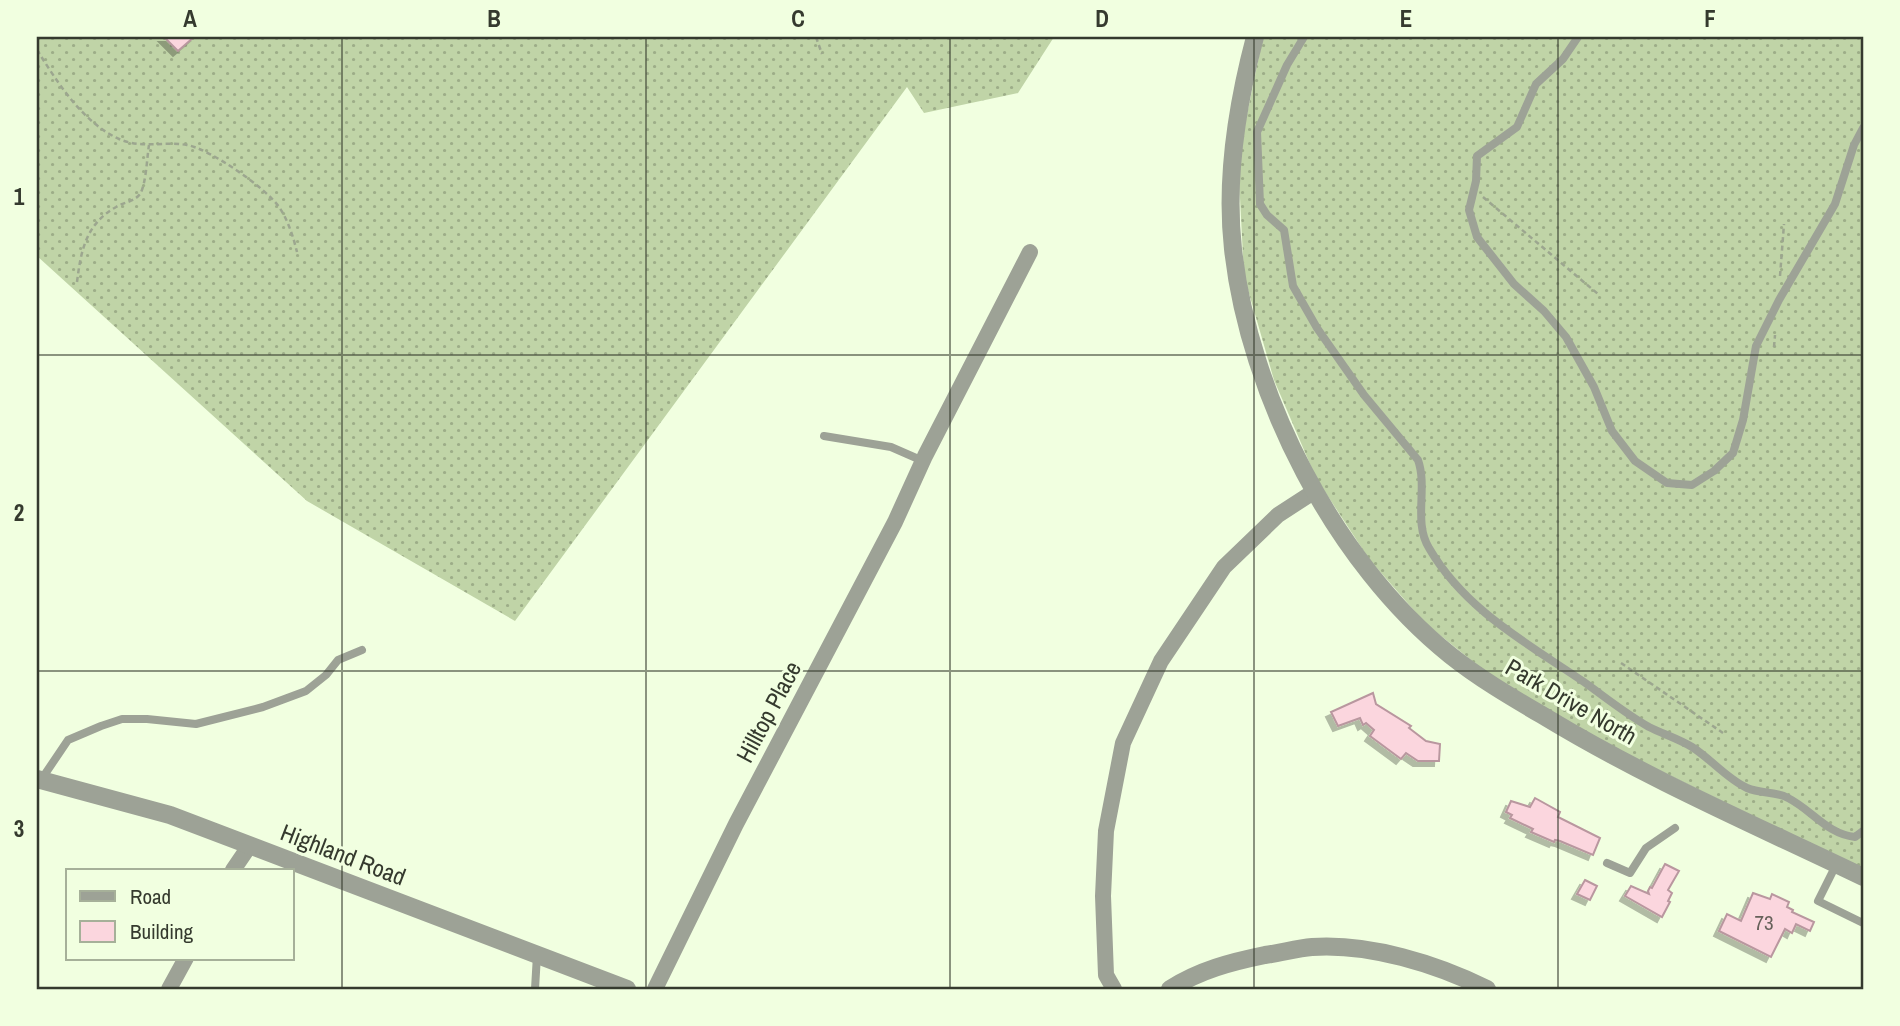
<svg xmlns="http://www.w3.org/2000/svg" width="1900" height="1026" viewBox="0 0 1900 1026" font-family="'Archivo Narrow',sans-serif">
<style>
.grass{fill:url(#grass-dots)}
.building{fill:#fbd6de;stroke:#b9979f;stroke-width:2;filter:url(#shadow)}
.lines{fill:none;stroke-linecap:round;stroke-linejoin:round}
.path{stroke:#9ca68f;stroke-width:2.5;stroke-dasharray:5 3.5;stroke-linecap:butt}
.service{stroke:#9da296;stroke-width:8}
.minor{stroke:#9da296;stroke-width:16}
.tertiary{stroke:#9da296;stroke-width:18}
.grid{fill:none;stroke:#353a2e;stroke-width:2;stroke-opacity:0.55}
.labels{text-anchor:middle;stroke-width:6;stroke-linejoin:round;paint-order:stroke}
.number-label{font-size:21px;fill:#66615a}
.street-label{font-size:24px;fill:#353a2e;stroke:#f1ffe0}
.neatline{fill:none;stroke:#353a2e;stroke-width:2.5}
.grid-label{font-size:23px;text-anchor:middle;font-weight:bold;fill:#353a2e}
</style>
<defs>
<pattern id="grass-dots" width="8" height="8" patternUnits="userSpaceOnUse" patternTransform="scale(1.75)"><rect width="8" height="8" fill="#c0d4a7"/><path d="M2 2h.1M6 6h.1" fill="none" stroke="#9dad88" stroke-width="1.8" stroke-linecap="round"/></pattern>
<filter id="shadow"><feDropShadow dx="-5" dy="5" stdDeviation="0" flood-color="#0004"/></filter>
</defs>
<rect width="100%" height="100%" fill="#f1ffe0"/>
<g class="grass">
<path d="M 37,37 L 1054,37 L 1018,93 L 924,113 L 907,87 L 515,621 L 307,501 L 37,256 Z"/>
<path d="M 1263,37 L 1863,37 L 1863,870 L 1583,733 L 1492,677 L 1425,623 L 1369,559 L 1316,478 L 1274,380 L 1244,276 L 1238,158 Z"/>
</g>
<g class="building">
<path d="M 164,37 L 194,37 L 178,51 Z"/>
<path d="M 1373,693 L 1376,704 L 1411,726 L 1409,728 L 1426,741 L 1440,744 L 1439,761 L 1418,761 L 1406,753 L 1401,759 L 1370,736 L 1374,730 L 1366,723 L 1363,725 L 1360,718 L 1338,726 L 1331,712 Z"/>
<path d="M 1535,798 L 1560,812 L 1558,817 L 1600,838 L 1593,855 L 1560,841 L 1555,840 L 1554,842 L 1531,832 L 1533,829 L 1510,818 L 1512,815 L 1506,812 L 1511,801 L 1530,807 Z"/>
<path d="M 1665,864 L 1679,871 L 1668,890 L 1672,893 L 1668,901 L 1670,902 L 1662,917 L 1625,896 L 1631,886 L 1649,894 L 1648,891 L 1650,887 L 1652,888 Z"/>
<path d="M 1585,880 L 1597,886 L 1590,900 L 1577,894 Z"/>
<path d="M 1753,893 L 1770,899 L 1772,894 L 1789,902 L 1787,907 L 1793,910 L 1792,912 L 1814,922 L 1810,931 L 1796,924 L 1792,933 L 1785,929 L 1771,957 L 1719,931 L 1727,914 L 1741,921 Z"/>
</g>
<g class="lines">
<g class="path">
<path d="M 816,37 L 822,54"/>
<path d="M 37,50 C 58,83 82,122 119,139 C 142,149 164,141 187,145 C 210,149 266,188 279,207 C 288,220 293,236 297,252"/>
<path d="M 1483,197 L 1598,294"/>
<path d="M 1780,276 L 1784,224"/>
<path d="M 77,282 C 81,250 86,224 116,207 C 124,202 134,202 140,194 C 146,185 147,157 149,145"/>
<path d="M 1774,347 L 1775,335"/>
<path d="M 1621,663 L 1723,733"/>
</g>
<g class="service">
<path d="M 1304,37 L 1287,65 L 1257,132 L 1260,204 L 1267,215 L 1284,230 L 1293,286 L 1317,328 L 1364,395 L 1418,460 C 1428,488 1413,522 1429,548 C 1465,610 1527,643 1584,682 C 1605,697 1626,714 1649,727 C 1663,734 1679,739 1692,747 C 1711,759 1727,779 1747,788 C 1761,794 1775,791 1788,798 C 1812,810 1827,834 1855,837 L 1863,831"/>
<path d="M 1578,37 L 1563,59 L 1536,84 L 1517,127 L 1477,156 L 1476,181 L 1469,210 L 1477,237 L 1514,284 L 1544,311 L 1566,337 L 1594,387 L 1612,431 L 1635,461 L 1667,483 L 1692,485 L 1714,471 L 1733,453 L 1743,420 L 1756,346 L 1779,300 L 1835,204 L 1854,145 L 1863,128"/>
<path d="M 824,436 L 891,447 L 923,461"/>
<path d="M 41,780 L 68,740 L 101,726 L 122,719 L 147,719 L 196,724 L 263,707 L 306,691 L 326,675 L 338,660 L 362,650"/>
<path d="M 1607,863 L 1630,873 L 1646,848 L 1675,828"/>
<path d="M 1836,865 L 1818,901 L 1863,923"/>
<path d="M 535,989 L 537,955"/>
</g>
<g class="minor">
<path d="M 233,870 L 250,845"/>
<path d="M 169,989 L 186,958"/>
<path d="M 655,989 L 736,824 L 895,522 L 925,456 L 1030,252"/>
<path d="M 1114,989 L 1106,975 L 1103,896 L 1106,831 L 1123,743 L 1161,661 L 1224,567 L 1278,515 L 1315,491"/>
</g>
<g class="tertiary">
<path d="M 1255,37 C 1237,105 1225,178 1233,249 C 1249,395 1335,563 1450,655 C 1480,679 1513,698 1547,718 C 1648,779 1757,826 1863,877"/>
<path d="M 37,779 L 170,815 L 627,989"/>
<path d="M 1170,989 C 1200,970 1231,962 1265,955 C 1281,953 1297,948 1312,947 C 1369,943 1437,964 1487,989"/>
</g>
</g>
<path class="grid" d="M 342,37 L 342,989M 646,37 L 646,989M 950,37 L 950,989M 1254,37 L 1254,989M 1558,37 L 1558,989M 37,355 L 1863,355M 37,671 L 1863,671"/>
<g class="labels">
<g class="number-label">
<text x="1764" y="930">73</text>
</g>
<g class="street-label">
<text transform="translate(1571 702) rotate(30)" y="8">Park Drive North</text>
<text transform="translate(769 712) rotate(-62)" y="8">Hilltop Place</text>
<text transform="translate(343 855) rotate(21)" y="8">Highland Road</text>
</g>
</g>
<rect width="1900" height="1026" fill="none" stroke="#f1ffe0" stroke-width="77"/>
<rect x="66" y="869" width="228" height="91" fill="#f1ffe0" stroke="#a6b099" stroke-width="2"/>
<rect x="80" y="891" width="35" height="10" fill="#9da296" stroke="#a6b099" stroke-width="2"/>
<text x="130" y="904" font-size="21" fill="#353a2e">Road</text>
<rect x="80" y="921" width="35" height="21" fill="#fbd6de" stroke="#a6b099" stroke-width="2"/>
<text x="130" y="939" font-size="21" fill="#353a2e">Building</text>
<rect x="38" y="38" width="1824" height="950" class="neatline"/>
<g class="grid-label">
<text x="190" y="27">A</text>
<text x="494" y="27">B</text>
<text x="798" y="27">C</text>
<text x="1102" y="27">D</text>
<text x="1406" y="27">E</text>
<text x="1710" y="27">F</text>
<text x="19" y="205">1</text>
<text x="19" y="521">2</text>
<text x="19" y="837">3</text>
</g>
</svg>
